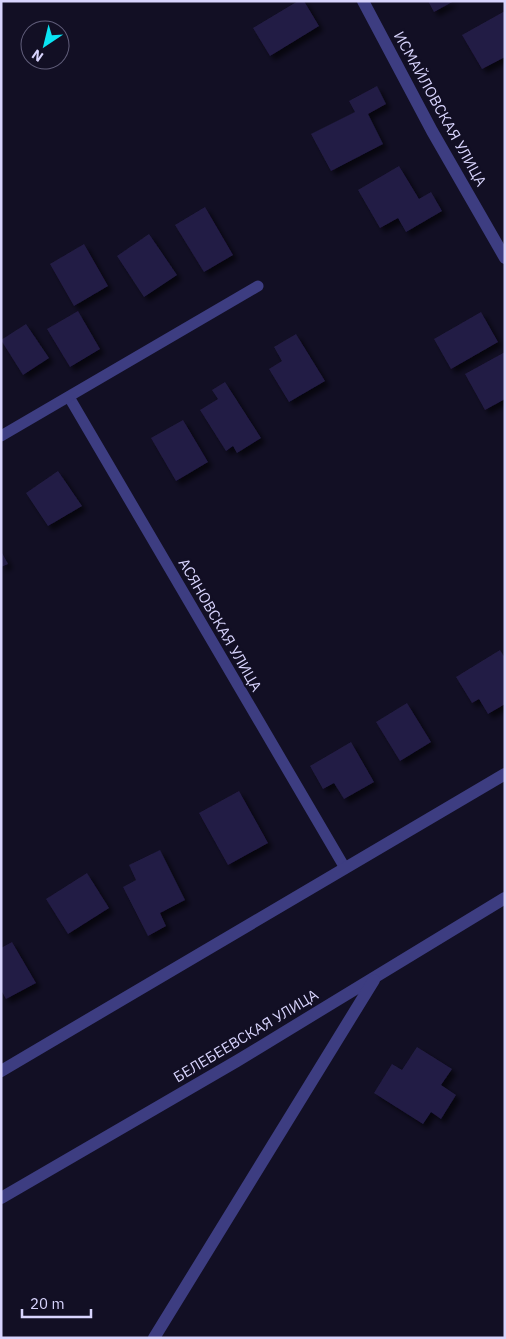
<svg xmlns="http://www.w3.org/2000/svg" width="506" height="1339" viewBox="0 0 506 1339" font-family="'IBM Plex Sans',sans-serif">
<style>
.building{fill:#231c44;filter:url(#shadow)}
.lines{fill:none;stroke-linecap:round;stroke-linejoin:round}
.service{stroke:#3d3d81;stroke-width:11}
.minor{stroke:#3d3d81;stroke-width:12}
.labels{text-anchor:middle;stroke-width:4.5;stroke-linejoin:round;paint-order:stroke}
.street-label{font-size:15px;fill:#d8d4fd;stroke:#120f24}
</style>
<defs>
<filter id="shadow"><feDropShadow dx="4.5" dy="4.5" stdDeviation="2.5" flood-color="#0009"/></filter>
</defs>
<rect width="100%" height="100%" fill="#120f24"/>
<g class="building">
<path d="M 298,1 L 304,1 L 319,26 L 270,56 L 253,28 Z"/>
<path d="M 428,1 L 454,1 L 434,12 Z"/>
<path d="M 505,11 L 505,57 L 482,69 L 462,35 Z"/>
<path d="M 377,86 L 386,104 L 368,114 L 383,144 L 331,171 L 311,134 L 355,112 L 349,101 Z"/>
<path d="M 399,166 L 419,199 L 431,192 L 442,211 L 406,232 L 398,218 L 380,228 L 358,190 Z"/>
<path d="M 205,207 L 233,255 L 204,272 L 175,225 Z"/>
<path d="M 149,234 L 177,275 L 144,297 L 117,256 Z"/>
<path d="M 84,244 L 108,286 L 74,306 L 50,264 Z"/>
<path d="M 78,311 L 100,349 L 70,367 L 47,329 Z"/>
<path d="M 481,312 L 498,342 L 451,369 L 434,339 Z"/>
<path d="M 26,324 L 49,358 L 23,375 L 1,340 Z"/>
<path d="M 296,334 L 325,381 L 289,402 L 269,369 L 282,361 L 274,347 Z"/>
<path d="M 505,352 L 505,399 L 485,410 L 465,374 Z"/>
<path d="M 225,382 L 261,438 L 237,453 L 233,446 L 226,451 L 200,410 L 218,399 L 212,390 Z"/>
<path d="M 183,420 L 208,462 L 176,481 L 151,438 Z"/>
<path d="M 58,471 L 82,506 L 48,526 L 26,493 Z"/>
<path d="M 1,551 L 8,564 L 1,567 Z"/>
<path d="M 500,650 L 505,658 L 505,704 L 488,714 L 479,699 L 472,703 L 456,677 Z"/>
<path d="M 407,703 L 431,742 L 400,761 L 376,722 Z"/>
<path d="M 351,742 L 374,782 L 344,799 L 334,783 L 323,789 L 310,766 Z"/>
<path d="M 239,791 L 268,843 L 228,865 L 199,813 Z"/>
<path d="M 160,850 L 185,900 L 160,913 L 166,926 L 148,936 L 123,887 L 136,880 L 129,865 Z"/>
<path d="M 87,873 L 109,908 L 68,934 L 46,899 Z"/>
<path d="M 12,942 L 36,983 L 6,999 L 1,990 L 1,948 Z"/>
<path d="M 417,1047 L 452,1069 L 441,1085 L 456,1095 L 441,1119 L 431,1112 L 423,1124 L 374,1093 L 392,1064 L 402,1070 Z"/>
</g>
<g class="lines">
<g class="service">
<path d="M 69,397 L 345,868"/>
<path d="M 1,436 L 258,286"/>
</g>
<g class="minor">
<path d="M 363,1 L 432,131 L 505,258"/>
<path d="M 1,1071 L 505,774"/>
<path d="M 1,1198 L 237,1061 L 505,898"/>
<path d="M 154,1338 L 374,980"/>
</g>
</g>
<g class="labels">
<g class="street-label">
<text transform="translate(440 109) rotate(61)" y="5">ИСМАЙЛОВСКАЯ УЛИЦА</text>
<text transform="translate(220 625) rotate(60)" y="5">АСЯНОВСКАЯ УЛИЦА</text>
<text transform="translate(246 1036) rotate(-31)" y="5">БЕЛЕБЕЕВСКАЯ УЛИЦА</text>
</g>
</g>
<rect width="506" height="1339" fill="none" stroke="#d8d4fd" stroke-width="5"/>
<g transform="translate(45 45) rotate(215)"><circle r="24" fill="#120f24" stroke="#615e7b"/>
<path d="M0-4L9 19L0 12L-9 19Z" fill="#0ae4f3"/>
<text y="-8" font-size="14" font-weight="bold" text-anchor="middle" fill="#d8d4fd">N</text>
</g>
<path d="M22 1309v8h69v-8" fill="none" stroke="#d8d4fd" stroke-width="2.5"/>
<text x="30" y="1309" font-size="15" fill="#d8d4fd" stroke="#120f24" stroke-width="4" paint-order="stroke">20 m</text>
</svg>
